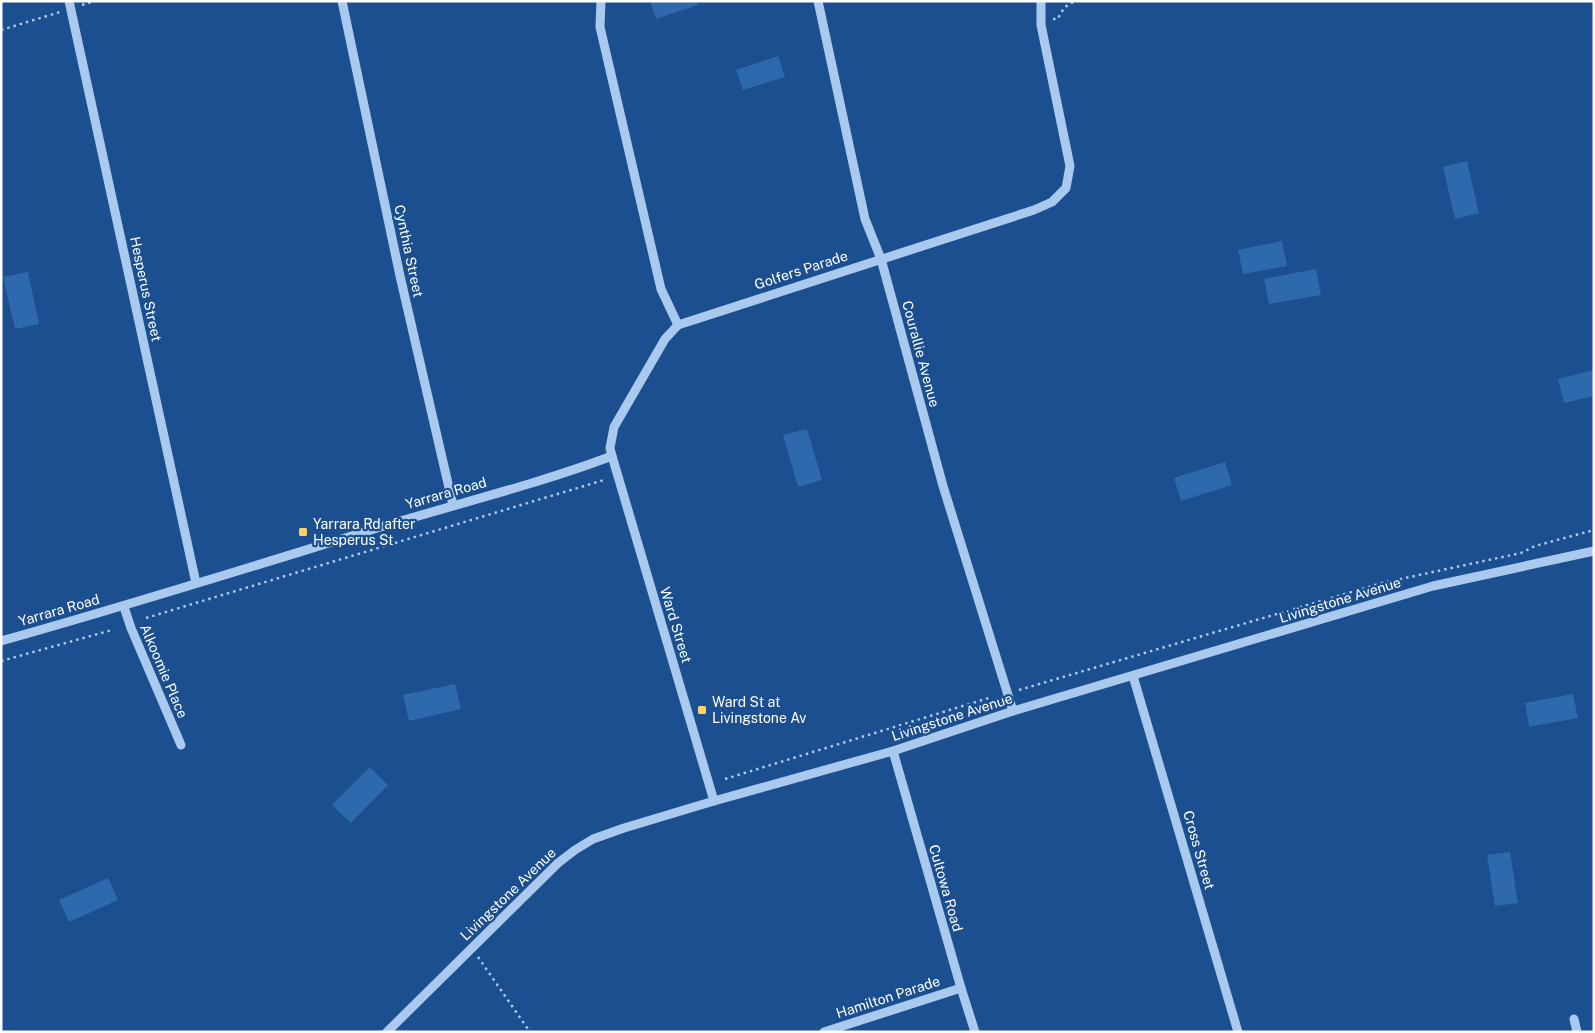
<svg xmlns="http://www.w3.org/2000/svg" width="1595" height="1033" viewBox="0 0 1595 1033" font-family="'Public Sans',sans-serif">
<style>
.green{fill:#2e69ad}
.lines{fill:none;stroke-linecap:round;stroke-linejoin:round}
.path{stroke:#a9c9ee;stroke-width:2.5;stroke-dasharray:2.5 4;stroke-linecap:butt}
.minor{stroke:#a9c9ee;stroke-width:9}
.poi-dot{fill:#ffd166;stroke:#1b4f8f;stroke-width:2}
.labels{text-anchor:middle;stroke-width:4.5;stroke-linejoin:round;paint-order:stroke}
.street-label{font-size:14px;fill:#fff;stroke:#1b4f8f}
.poi-label{font-size:14px;fill:#fff;stroke:#1b4f8f;text-anchor:start}
</style>
<rect width="100%" height="100%" fill="#1b4f8f"/>
<g class="green">
<path d="M 650,1 L 696,1 L 698,5 L 656,19 Z"/>
<path d="M 778,56 L 785,77 L 743,90 L 736,70 Z"/>
<path d="M 1467,161 L 1479,213 L 1455,219 L 1443,167 Z"/>
<path d="M 1282,241 L 1287,266 L 1243,274 L 1238,250 Z"/>
<path d="M 1316,269 L 1321,295 L 1269,304 L 1264,279 Z"/>
<path d="M 28,272 L 39,324 L 15,329 L 3,277 Z"/>
<path d="M 1594,370 L 1594,396 L 1564,403 L 1558,379 Z"/>
<path d="M 807,429 L 822,480 L 798,487 L 783,435 Z"/>
<path d="M 1225,462 L 1232,485 L 1181,501 L 1174,478 Z"/>
<path d="M 455,684 L 461,709 L 409,721 L 403,695 Z"/>
<path d="M 1573,694 L 1578,718 L 1529,727 L 1525,703 Z"/>
<path d="M 370,767 L 388,785 L 351,823 L 332,805 Z"/>
<path d="M 1510,852 L 1518,903 L 1495,906 L 1487,855 Z"/>
<path d="M 108,878 L 118,900 L 69,922 L 59,900 Z"/>
</g>
<g class="lines">
<g class="path">
<path d="M 82,5 L 95,1"/>
<path d="M 1053,19 L 1058,19 C 1062,10 1066,4 1076,1"/>
<path d="M 1,30 L 60,12"/>
<path d="M 146,618 L 604,480"/>
<path d="M 1,661 L 112,630"/>
<path d="M 1019,690 L 1382,583 L 1521,553 L 1535,546 L 1594,530"/>
<path d="M 725,779 L 992,697"/>
<path d="M 478,957 L 530,1032"/>
</g>
<g class="minor">
<path d="M 69,1 L 196,583"/>
<path d="M 342,1 L 400,276 L 453,505"/>
<path d="M 601,1 L 600,27 L 661,289 L 678,325"/>
<path d="M 818,1 L 865,219 L 881,259 L 943,486 L 1013,711"/>
<path d="M 124,607 L 131,628 L 181,745"/>
<path d="M 1,641 C 130,605 257,565 384,526 C 460,503 538,484 612,456"/>
<path d="M 1133,676 L 1238,1032"/>
<path d="M 893,751 L 961,988 L 975,1032"/>
<path d="M 714,801 L 612,456 L 610,448 L 614,427 L 665,339 L 678,325 L 1034,210 L 1052,202 L 1066,188 L 1070,166 L 1041,25 L 1041,1"/>
<path d="M 1574,1019 L 1577,1032"/>
<path d="M 387,1032 L 558,863 L 575,850 L 593,839 L 624,828 L 714,801 L 893,751 L 1013,711 L 1433,586 L 1594,551"/>
<path d="M 824,1032 L 961,988"/>
</g>
</g>
<g class="poi-dot">
<rect x="298" y="527" width="10" height="10" rx="2.5"/>
<rect x="697" y="705" width="10" height="10" rx="2.5"/>
</g>
<g class="labels">
<g class="street-label">
<text transform="translate(409 251) rotate(78)" y="5">Cynthia Street</text>
<text transform="translate(801 270) rotate(-18)" y="5">Golfers Parade</text>
<text transform="translate(146 289) rotate(78)" y="5">Hesperus Street</text>
<text transform="translate(921 354) rotate(75)" y="5">Courallie Avenue</text>
<text transform="translate(446 493) rotate(-16)" y="5">Yarrara Road</text>
<text transform="translate(1340 600) rotate(-17)" y="5">Livingstone Avenue</text>
<text transform="translate(59 610) rotate(-16)" y="5">Yarrara Road</text>
<text transform="translate(676 625) rotate(73)" y="5">Ward Street</text>
<text transform="translate(164 671) rotate(67)" y="5">Alkoomie Place</text>
<text transform="translate(952 717) rotate(-18)" y="5">Livingstone Avenue</text>
<text transform="translate(1199 850) rotate(74)" y="5">Cross Street</text>
<text transform="translate(946 888) rotate(74)" y="5">Cultowa Road</text>
<text transform="translate(508 894) rotate(-44)" y="5">Livingstone Avenue</text>
<text transform="translate(888 997) rotate(-18)" y="5">Hamilton Parade</text>
</g>
<g class="poi-label">
<text x="313" y="529">Yarrara Rd after<tspan x="313" dy="16">Hesperus St</tspan></text>
<text x="712" y="707">Ward St at<tspan x="712" dy="16">Livingstone Av</tspan></text>
</g>
</g>
<rect width="1595" height="1033" fill="none" stroke="#ffffff" stroke-width="5"/>
</svg>
